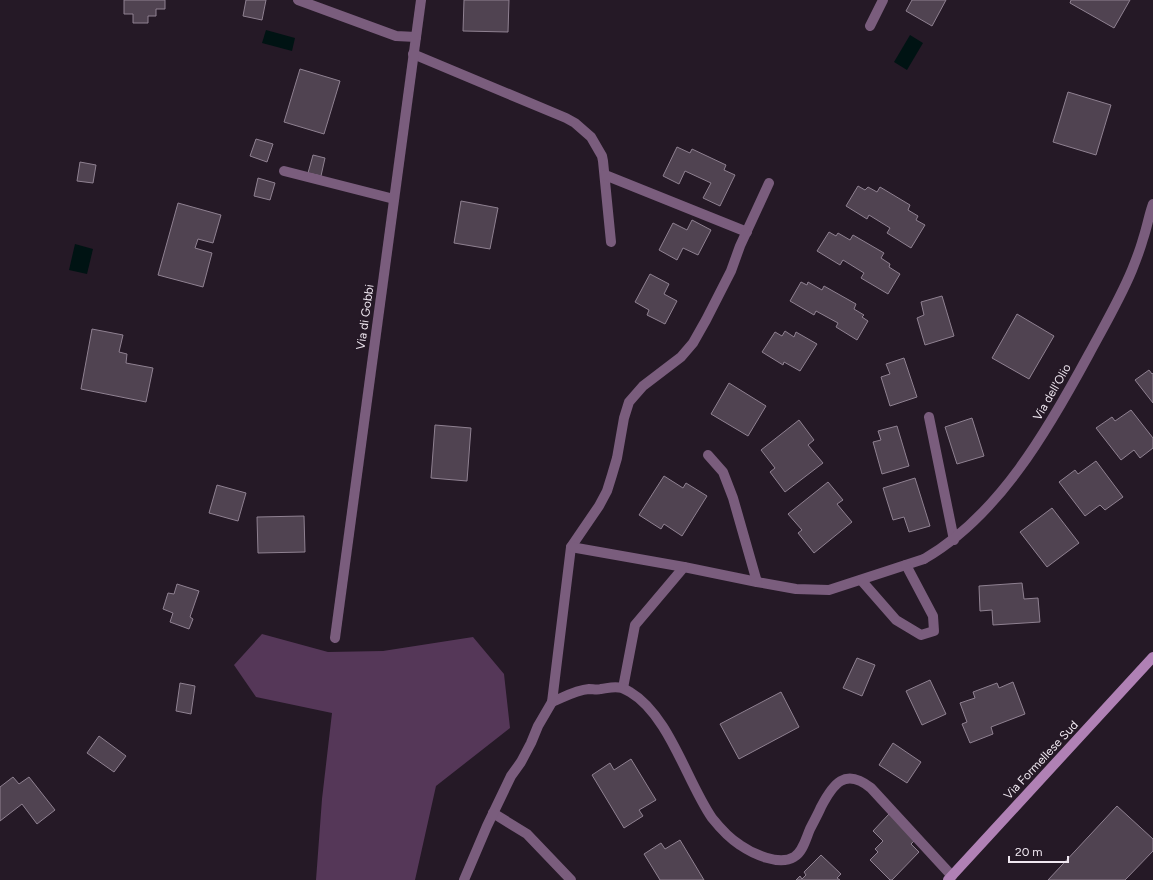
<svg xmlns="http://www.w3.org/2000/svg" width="1153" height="880" viewBox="0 0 1153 880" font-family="Figtree,sans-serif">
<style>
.green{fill:#553758}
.water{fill:#001313}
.building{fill:#504351;stroke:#8f8191}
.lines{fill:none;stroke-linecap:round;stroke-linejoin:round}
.lane{stroke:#7a5d7d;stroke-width:10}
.street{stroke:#7a5d7d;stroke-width:10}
.secondary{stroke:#b081b5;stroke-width:10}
.labels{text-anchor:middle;stroke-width:4;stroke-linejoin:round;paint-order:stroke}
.street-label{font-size:12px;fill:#efe7f0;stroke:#251926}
</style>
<rect width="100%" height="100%" fill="#251926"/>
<path class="green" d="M 262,634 L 328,652 L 383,651 L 473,637 L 504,674 L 510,728 L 436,786 L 415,880 L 316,880 L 322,799 L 332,713 L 256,697 L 234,665 Z"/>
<g class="water">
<path d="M 266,30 L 295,38 L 292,51 L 262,43 Z"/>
<path d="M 910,35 L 923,43 L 907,70 L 894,62 Z"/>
<path d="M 75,244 L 93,249 L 87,274 L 69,270 Z"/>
</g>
<g class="building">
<path d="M 124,0 L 165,0 L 165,9 L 156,9 L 156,16 L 148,16 L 148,23 L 133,23 L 133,14 L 124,14 Z"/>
<path d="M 246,0 L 266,0 L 262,20 L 243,16 Z"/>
<path d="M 464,0 L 509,0 L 508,32 L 463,31 Z"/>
<path d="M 912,0 L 946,0 L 932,26 L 906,11 Z"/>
<path d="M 1071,0 L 1130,0 L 1114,28 L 1070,3 Z"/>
<path d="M 300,69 L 340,81 L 324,134 L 284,122 Z"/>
<path d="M 1068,92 L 1111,105 L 1096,155 L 1053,142 Z"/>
<path d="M 256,139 L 273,144 L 267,162 L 250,156 Z"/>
<path d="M 677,147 L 690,153 L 692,149 L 726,165 L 724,170 L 735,175 L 720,206 L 703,198 L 711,183 L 685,171 L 679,184 L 663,176 Z"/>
<path d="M 313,155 L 325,158 L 321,176 L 308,173 Z"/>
<path d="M 80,162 L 96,165 L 93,183 L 77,181 Z"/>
<path d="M 258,178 L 275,183 L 270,200 L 254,196 Z"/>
<path d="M 858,186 L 865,190 L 868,187 L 877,192 L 880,187 L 910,205 L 908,210 L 918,216 L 916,220 L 925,225 L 911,248 L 887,233 L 890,228 L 869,215 L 867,219 L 846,206 Z"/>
<path d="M 461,201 L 498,208 L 490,249 L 454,243 Z"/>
<path d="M 178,203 L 221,215 L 213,243 L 198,239 L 195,248 L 212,253 L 203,287 L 158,275 Z"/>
<path d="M 692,220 L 711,230 L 698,255 L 683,248 L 677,260 L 659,250 L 673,223 L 687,230 Z"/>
<path d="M 829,232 L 836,236 L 838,233 L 850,240 L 853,235 L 884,253 L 881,258 L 890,264 L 889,267 L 900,274 L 888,294 L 861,278 L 864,273 L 843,260 L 840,265 L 817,251 Z"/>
<path d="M 650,274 L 669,284 L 664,294 L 677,301 L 665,324 L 647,315 L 649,310 L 635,302 Z"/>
<path d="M 801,282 L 807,285 L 808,282 L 822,290 L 824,286 L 856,304 L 854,309 L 864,315 L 862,317 L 868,321 L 857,340 L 836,327 L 838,323 L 816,311 L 814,315 L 790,301 Z"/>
<path d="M 942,296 L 954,336 L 925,345 L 917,318 L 924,315 L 921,302 Z"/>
<path d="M 1017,314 L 1054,336 L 1029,379 L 992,358 Z"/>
<path d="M 92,329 L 123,335 L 119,352 L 127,354 L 126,363 L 153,368 L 146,402 L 81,389 Z"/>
<path d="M 785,331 L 794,337 L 796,332 L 817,344 L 800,371 L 784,362 L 783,365 L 762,352 L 775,332 L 782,336 Z"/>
<path d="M 904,358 L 917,397 L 890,406 L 881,377 L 890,374 L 886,364 Z"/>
<path d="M 1149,370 L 1152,374 L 1153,373 L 1153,403 L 1135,380 Z"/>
<path d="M 729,383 L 766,406 L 748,436 L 711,414 Z"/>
<path d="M 1131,410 L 1153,438 L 1153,448 L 1140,458 L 1134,450 L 1121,460 L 1096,428 L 1112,417 L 1115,421 Z"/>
<path d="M 972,418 L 984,456 L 957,464 L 945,427 Z"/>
<path d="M 799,420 L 814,440 L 808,445 L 823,463 L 785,492 L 770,472 L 775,468 L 761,450 Z"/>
<path d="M 435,425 L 471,428 L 467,481 L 431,478 Z"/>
<path d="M 897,426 L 909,466 L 882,474 L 873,442 L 881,440 L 878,431 Z"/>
<path d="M 1096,461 L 1123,497 L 1105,510 L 1100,505 L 1085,516 L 1059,482 L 1075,470 L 1078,474 Z"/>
<path d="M 664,476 L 683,488 L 686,483 L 707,496 L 682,536 L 664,524 L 661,529 L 639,515 Z"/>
<path d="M 915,478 L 930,526 L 909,532 L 904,517 L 893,520 L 883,488 Z"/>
<path d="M 828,482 L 843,500 L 837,504 L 852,522 L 814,553 L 798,533 L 802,530 L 788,514 Z"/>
<path d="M 217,485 L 246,493 L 238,521 L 209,513 Z"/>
<path d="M 1052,508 L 1079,543 L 1047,567 L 1020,532 Z"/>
<path d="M 304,516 L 305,552 L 258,553 L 257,517 Z"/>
<path d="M 1022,583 L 1024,599 L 1038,598 L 1040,622 L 993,625 L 992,610 L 980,611 L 979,586 Z"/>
<path d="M 177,584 L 199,591 L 190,617 L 193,619 L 189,629 L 170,622 L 173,613 L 163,609 L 168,593 L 174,594 Z"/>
<path d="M 857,658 L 875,665 L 862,696 L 843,688 Z"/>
<path d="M 930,680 L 946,714 L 922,725 L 906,691 Z"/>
<path d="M 1013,682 L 1025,714 L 991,727 L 993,734 L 970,743 L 962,724 L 967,722 L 960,703 L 975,698 L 973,692 L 997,683 L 999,688 Z"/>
<path d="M 180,683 L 195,686 L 191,714 L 176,711 Z"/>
<path d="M 781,692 L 799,727 L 739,759 L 720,724 Z"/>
<path d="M 99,736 L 126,756 L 114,772 L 87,753 Z"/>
<path d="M 893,743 L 921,762 L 907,783 L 879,765 Z"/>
<path d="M 631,759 L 656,800 L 639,810 L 643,816 L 624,828 L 592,775 L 610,763 L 614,770 Z"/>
<path d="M 13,777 L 19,784 L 29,777 L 55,810 L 37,824 L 22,804 L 0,821 L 0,787 Z"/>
<path d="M 1117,806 L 1153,839 L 1153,851 L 1125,880 L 1048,880 Z"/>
<path d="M 889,814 L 915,840 L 911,844 L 919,852 L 892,880 L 890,880 L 870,860 L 878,852 L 875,849 L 883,841 L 873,831 Z"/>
<path d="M 680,840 L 704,880 L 660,880 L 644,854 L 661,843 L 665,849 Z"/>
<path d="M 821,855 L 841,874 L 837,878 L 840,880 L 796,880 L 800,876 L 802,879 L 806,875 L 804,872 Z"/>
</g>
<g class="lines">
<g class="lane">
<path d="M 870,26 L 883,0"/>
<path d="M 413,54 L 566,118 L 575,123 L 591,137 L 602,156 L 603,161 L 611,242"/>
<path d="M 605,175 L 747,232"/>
<path d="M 623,688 L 635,625 L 684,567 L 757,582 L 796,589 L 829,590 L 924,559"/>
<path d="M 552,702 C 564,697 576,690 589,689 C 593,689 597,690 601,689 C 609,688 614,686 622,688 C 625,689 628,691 630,692 C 669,715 687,782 712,818 C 720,828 729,838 740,845 C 753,854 779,866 794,857 C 803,852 806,838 810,829 C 814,821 818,814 821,807 C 833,784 845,767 871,788 L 952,876"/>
<path d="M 493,813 L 527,834 L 571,880"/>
<path d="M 464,880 L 487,826 L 511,776 L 521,762 L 531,743 L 538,726 L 552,702 L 571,547 L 599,506 L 607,491 L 612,475 L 617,458 L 624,418 L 629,402 L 643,386 L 681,357 L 693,343 L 706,320 L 731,271 L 740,246 L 769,183"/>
</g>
<g class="street">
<path d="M 298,0 L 396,36 L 416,37"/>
<path d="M 284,171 L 394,199"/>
<path d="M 929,417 L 954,540"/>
<path d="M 708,455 L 723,472 L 733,498 L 757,582"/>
<path d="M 571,547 L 684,567"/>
<path d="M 924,559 C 999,516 1049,428 1089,354 C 1104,326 1120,299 1132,270 C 1136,260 1140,250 1143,239 C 1147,227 1149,215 1153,204"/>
<path d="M 861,580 L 896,620 L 921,635 L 934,631 L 933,616 L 906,565"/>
<path d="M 335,638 L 421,0"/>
</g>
<path class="secondary" d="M 948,880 L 1153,657"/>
</g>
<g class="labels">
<g class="street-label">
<text transform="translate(365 317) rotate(-82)" y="4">Via di Gobbi</text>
<text transform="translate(1052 392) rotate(-60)" y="4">Via dell'Olio</text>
<text transform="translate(1041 760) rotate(-47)" y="4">Via Formellese Sud</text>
</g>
</g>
<path d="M1009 856v6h59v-6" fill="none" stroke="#efe7f0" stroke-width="2"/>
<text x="1015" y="856" font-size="12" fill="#efe7f0" stroke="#251926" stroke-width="3" paint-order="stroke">20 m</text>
</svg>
